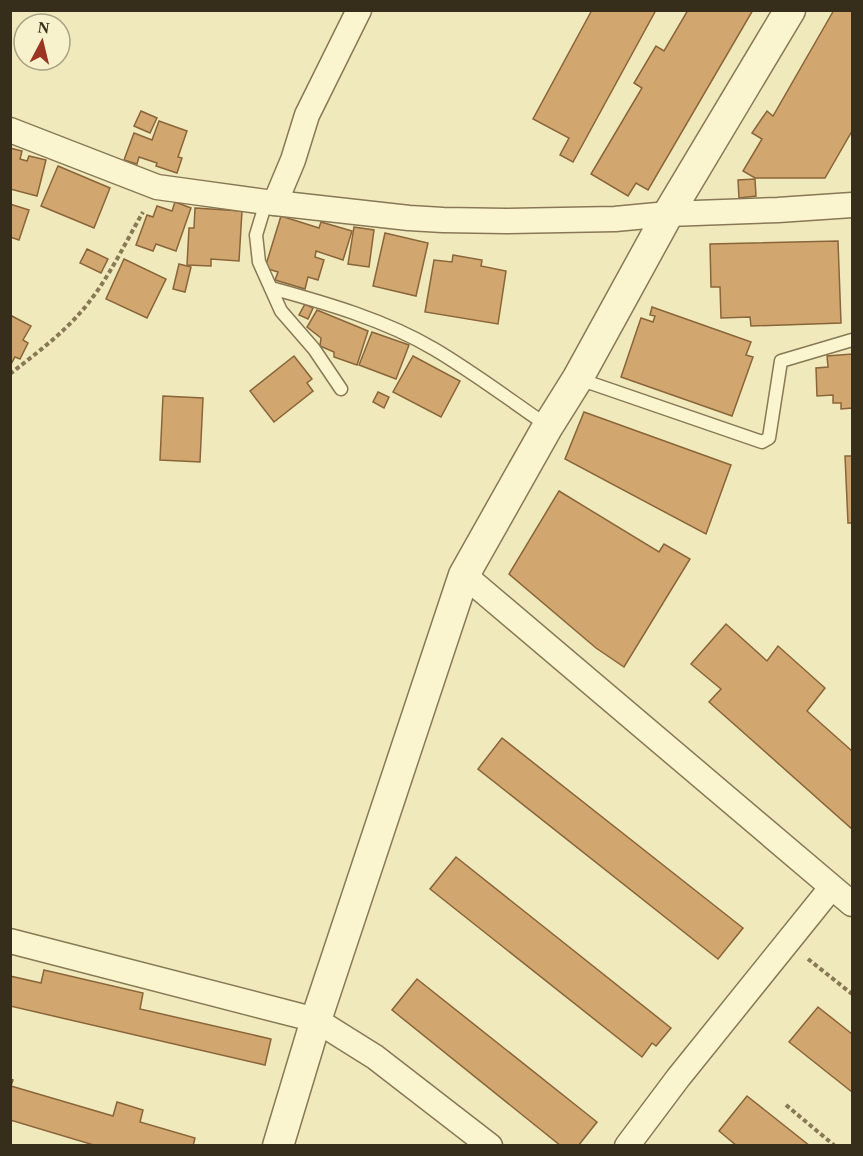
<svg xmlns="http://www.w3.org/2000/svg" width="863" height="1156" viewBox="0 0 863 1156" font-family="'Times New Roman',serif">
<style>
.building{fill:#d1a76f;stroke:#896539;stroke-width:1.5}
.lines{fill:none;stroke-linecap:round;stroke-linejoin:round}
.service-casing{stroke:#887855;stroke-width:15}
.minor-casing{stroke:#887855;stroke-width:27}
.tertiary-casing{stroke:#887855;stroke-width:33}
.path{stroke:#887855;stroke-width:4;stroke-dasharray:4.5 3;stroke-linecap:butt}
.service{stroke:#fbf5cf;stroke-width:12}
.minor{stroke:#fbf5cf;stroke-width:24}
.tertiary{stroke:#fbf5cf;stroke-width:30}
</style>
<rect width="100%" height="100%" fill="#f0e9bc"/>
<g class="building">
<path d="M 592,10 L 656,10 L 573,162 L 560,155 L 569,138 L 533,119 Z"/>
<path d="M 688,10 L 753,10 L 648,190 L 636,183 L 628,196 L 591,174 L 642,88 L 634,83 L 656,46 L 664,51 Z"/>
<path d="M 834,10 L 852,10 L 852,131 L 825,178 L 755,178 L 743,171 L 762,139 L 752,133 L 767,111 L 773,116 Z"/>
<path d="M 141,111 L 157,118 L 150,133 L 134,126 Z"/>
<path d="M 159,121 L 187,131 L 178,157 L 182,158 L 177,173 L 156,166 L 157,163 L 139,157 L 137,164 L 124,160 L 134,133 L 152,140 Z"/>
<path d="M 10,148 L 22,151 L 20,159 L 27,161 L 29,156 L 46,160 L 37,196 L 10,189 Z"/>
<path d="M 58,166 L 110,188 L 94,228 L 41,206 Z"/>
<path d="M 755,179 L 756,196 L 739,198 L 738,180 Z"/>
<path d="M 175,202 L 191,208 L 176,251 L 156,244 L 153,251 L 136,245 L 147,215 L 153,217 L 157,206 L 172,211 Z"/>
<path d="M 10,204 L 29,210 L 19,240 L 10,237 Z"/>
<path d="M 195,208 L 242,211 L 239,261 L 211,259 L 211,266 L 187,265 L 189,228 L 194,228 Z"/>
<path d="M 281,216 L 319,228 L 321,222 L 352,231 L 343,260 L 316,251 L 315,257 L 324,260 L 318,280 L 308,277 L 305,289 L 275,280 L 278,272 L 265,268 Z"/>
<path d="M 354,227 L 374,230 L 369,267 L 348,264 Z"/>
<path d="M 385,233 L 428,243 L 416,296 L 373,286 Z"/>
<path d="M 838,241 L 841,323 L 751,326 L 750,317 L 721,318 L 720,287 L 711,287 L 710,244 Z"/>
<path d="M 87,249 L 108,259 L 101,273 L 80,263 Z"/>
<path d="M 453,255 L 482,260 L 481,266 L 506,271 L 498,324 L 425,312 L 434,260 L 452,262 Z"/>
<path d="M 124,259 L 166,279 L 147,318 L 106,299 Z"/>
<path d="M 179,264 L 191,267 L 185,292 L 173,289 Z"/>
<path d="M 305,304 L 313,308 L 308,319 L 299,315 Z"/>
<path d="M 652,307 L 751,342 L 746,355 L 753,357 L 732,416 L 621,377 L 641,318 L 653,322 L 655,316 L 650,315 Z"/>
<path d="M 317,310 L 368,331 L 357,365 L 334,357 L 334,352 L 320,346 L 321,338 L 307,327 Z"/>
<path d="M 10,315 L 31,326 L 23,340 L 28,343 L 20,359 L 15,357 L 10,366 Z"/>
<path d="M 372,332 L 409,345 L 396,379 L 359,365 Z"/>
<path d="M 852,354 L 852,408 L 841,409 L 841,403 L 833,403 L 833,395 L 817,396 L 816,368 L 828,367 L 827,356 Z"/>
<path d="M 294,356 L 312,379 L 307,383 L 313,391 L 274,422 L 250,391 Z"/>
<path d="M 413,356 L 460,381 L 441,417 L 393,392 Z"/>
<path d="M 378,392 L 389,397 L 384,408 L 373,402 Z"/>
<path d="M 163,396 L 203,398 L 200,462 L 160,460 Z"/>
<path d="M 584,412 L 731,465 L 706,534 L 565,459 Z"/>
<path d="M 845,456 L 852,456 L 852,523 L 848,523 Z"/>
<path d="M 559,491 L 659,552 L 664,544 L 690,559 L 624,667 L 596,648 L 509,574 Z"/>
<path d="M 726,624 L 767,661 L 778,646 L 825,688 L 807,711 L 852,751 L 852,829 L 709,702 L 721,689 L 691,664 Z"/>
<path d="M 502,738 L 743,928 L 718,959 L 478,769 Z"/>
<path d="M 456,857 L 671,1028 L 656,1046 L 652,1043 L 642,1057 L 430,889 Z"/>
<path d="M 44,970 L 143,993 L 140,1009 L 271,1039 L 265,1065 L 10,1006 L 10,976 L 41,983 Z"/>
<path d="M 417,979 L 597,1122 L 578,1146 L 561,1146 L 392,1010 Z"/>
<path d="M 818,1007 L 852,1034 L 852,1092 L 789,1042 Z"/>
<path d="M 10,1079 L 13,1080 L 11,1086 L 113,1116 L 117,1102 L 143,1110 L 140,1122 L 195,1138 L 193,1146 L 97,1146 L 10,1120 Z"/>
<path d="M 747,1096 L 810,1146 L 737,1146 L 719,1131 Z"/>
</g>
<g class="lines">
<g class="service-casing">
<g id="service">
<path d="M 266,202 L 256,235 L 259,262 L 281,311 L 314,349 L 341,389"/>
<path d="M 271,288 C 326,303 385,320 434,349 C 473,372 510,400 548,426"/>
<path d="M 579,379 L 762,442 L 769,438 L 781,361 L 852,340"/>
</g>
</g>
<g class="minor-casing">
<g id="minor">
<path d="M 10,130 L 157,187 L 266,202 L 409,218 L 443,220 L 506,221 L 615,219 L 668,214 L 778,210 L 852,205"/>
<path d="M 275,203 L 293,160 L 307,115 L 359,10"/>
<path d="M 464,575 L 852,904"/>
<path d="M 10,941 L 316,1020 L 375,1057 L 490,1146"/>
<path d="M 627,1146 L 678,1078 L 831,888"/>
</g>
</g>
<g class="tertiary-casing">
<path id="tertiary" d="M 278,1146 L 316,1020 L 464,575 L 548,426 L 578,378 L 668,214 L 790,10"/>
</g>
<g class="path">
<path d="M 10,374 C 34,355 60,336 80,313 C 106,284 124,245 143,212"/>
<path d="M 808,959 L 852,994"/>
<path d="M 786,1105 L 835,1146"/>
</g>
<use href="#service" class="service"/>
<use href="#minor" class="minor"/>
<use href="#tertiary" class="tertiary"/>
</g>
<rect width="863" height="1156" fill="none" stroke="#372d1b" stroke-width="24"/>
<g transform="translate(42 42) rotate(7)"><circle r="28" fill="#f7f2cc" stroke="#aaa385" stroke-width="1.5"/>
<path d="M0-4.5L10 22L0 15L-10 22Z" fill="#9b3421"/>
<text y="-9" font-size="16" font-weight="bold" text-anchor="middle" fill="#372d1b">N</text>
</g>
</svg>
